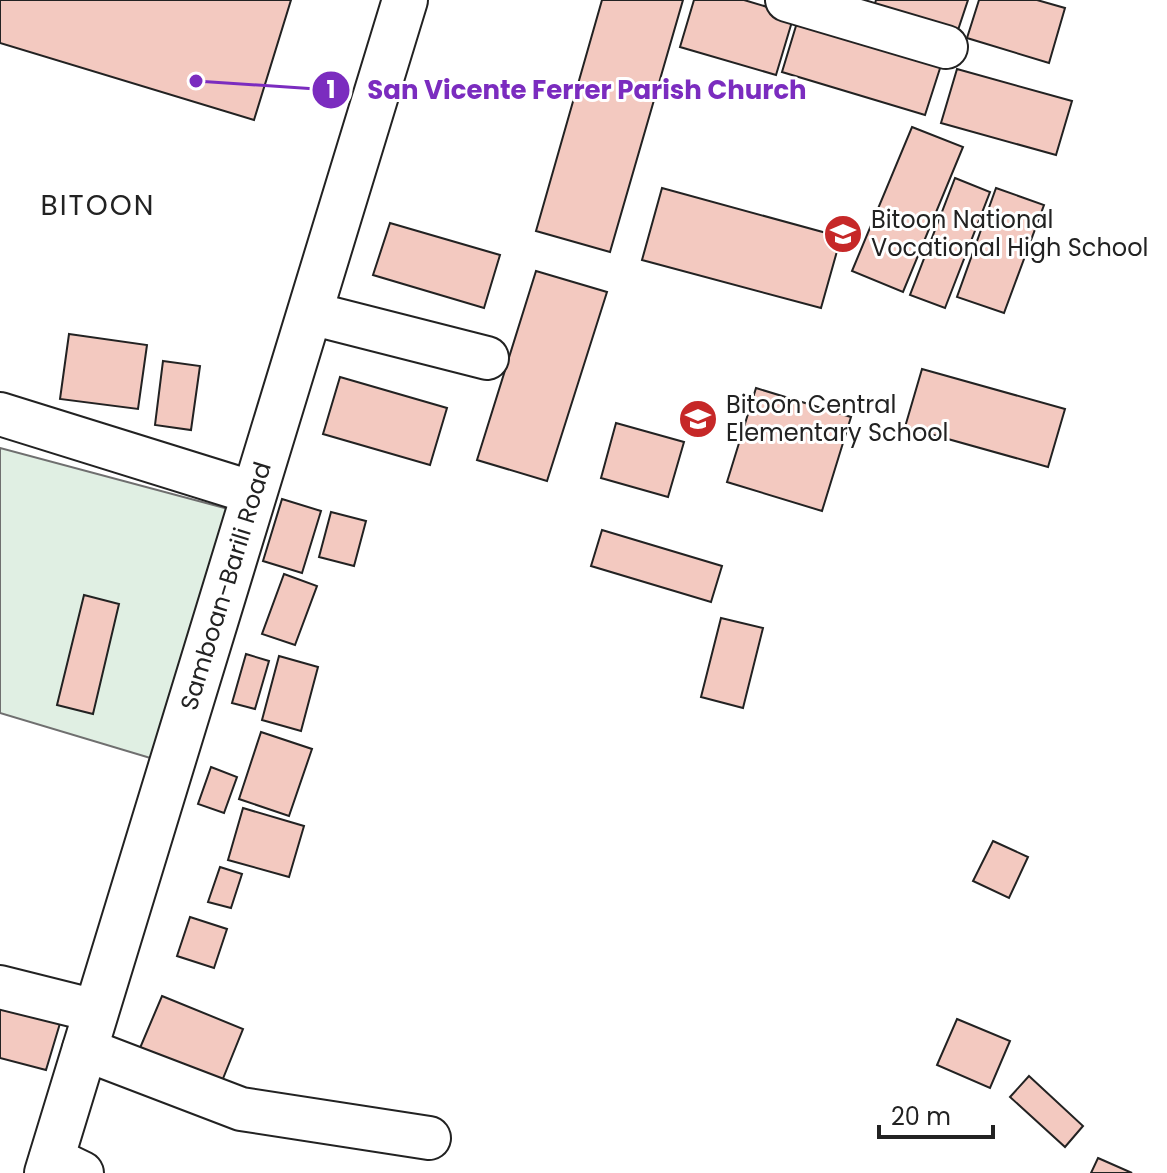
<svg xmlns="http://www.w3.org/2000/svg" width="1167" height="1173" viewBox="0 0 1167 1173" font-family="Poppins,sans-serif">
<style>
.green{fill:#e0efe3;stroke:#6f6f6f;stroke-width:2}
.building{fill:#f3c9c0;stroke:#222;stroke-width:2}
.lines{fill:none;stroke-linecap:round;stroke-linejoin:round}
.minor-casing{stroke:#222;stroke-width:46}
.highway-casing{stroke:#222;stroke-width:48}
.minor{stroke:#fff;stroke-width:42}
.highway{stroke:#fff;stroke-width:44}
.labels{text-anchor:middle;stroke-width:6;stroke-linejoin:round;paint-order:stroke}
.poi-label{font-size:24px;fill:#222;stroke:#fff;text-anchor:start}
.street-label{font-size:24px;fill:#222;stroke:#fff}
.quarter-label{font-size:28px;letter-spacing:2px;fill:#222;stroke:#fff}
.leader{fill:none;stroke:#7b2cbf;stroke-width:3}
.callout-dot{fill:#7b2cbf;stroke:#fff;stroke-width:3}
.mark-label{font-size:24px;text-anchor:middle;font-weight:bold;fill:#fff}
.callout-label{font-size:26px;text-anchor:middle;font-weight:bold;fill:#7b2cbf;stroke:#fff;stroke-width:6;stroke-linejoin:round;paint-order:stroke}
</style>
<rect width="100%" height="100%" fill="#fff"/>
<path class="green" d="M 0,448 L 232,510 L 157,760 L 0,713 Z"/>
<g class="building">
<path d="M 0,0 L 291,0 L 254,120 L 0,43 Z"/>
<path d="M 602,0 L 683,0 L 610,252 L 536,231 Z"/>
<path d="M 694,0 L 744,0 L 794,15 L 776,75 L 680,47 Z"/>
<path d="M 876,0 L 968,0 L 956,36 L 873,10 Z"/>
<path d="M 979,0 L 1037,0 L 1065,8 L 1049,63 L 967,38 Z"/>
<path d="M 799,16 L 943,59 L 925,115 L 782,72 Z"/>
<path d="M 957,69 L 1072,101 L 1056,155 L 941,123 Z"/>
<path d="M 912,127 L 963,147 L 903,292 L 852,271 Z"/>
<path d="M 955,178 L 990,192 L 945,308 L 910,295 Z"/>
<path d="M 662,188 L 841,237 L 821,308 L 642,260 Z"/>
<path d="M 996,188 L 1044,205 L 1004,313 L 957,297 Z"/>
<path d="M 390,223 L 500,255 L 484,308 L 373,275 Z"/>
<path d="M 536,271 L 607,292 L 547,481 L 477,460 Z"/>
<path d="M 69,334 L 147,345 L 138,409 L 60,399 Z"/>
<path d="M 163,361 L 200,366 L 191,430 L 155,425 Z"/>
<path d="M 922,369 L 1065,409 L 1048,467 L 905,427 Z"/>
<path d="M 340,377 L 447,408 L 430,465 L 323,434 Z"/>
<path d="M 756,388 L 851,417 L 822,511 L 727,482 Z"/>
<path d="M 616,423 L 684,442 L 668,497 L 601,478 Z"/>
<path d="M 282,499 L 321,511 L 302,573 L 263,561 Z"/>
<path d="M 331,512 L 366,521 L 354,566 L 319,557 Z"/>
<path d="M 602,530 L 722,566 L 711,602 L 591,566 Z"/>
<path d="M 284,574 L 317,586 L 295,645 L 262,634 Z"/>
<path d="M 84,595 L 119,604 L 93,714 L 57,705 Z"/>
<path d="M 721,618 L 763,628 L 743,708 L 701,697 Z"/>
<path d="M 246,654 L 269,661 L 255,709 L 232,703 Z"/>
<path d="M 279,656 L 318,667 L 301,731 L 262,720 Z"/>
<path d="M 261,732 L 312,749 L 289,816 L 239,799 Z"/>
<path d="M 211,767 L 237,777 L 224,813 L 198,804 Z"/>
<path d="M 243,808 L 304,826 L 289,877 L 228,860 Z"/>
<path d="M 993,841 L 1028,857 L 1009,898 L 973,881 Z"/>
<path d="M 220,867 L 242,874 L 231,908 L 208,902 Z"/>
<path d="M 190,917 L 227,929 L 214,968 L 177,956 Z"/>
<path d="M 162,996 L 243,1029 L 222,1081 L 140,1048 Z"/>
<path d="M 0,1003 L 61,1020 L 46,1070 L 0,1058 Z"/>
<path d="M 957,1019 L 1010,1041 L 990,1088 L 937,1065 Z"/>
<path d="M 1029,1076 L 1083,1126 L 1065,1147 L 1010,1097 Z"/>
<path d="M 1098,1158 L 1132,1173 L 1091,1173 Z"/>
</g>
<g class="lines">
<g class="minor-casing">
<g id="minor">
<path d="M 787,0 L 946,47"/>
<path d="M 310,313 L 487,358"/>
<path d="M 0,414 L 254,493"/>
<path d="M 0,987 L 96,1011"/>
<path d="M 84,1049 L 241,1109 L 429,1138"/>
<path d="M 51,1158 L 82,1173"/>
</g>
</g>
<g class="highway-casing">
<path id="highway" d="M 47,1173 L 405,0"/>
</g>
<use href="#minor" class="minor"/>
<use href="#highway" class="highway"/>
</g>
<defs>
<g id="school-disc" transform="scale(2)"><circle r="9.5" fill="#c62828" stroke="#fff"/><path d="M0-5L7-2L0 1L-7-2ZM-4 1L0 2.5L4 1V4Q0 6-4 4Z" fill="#fff"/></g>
</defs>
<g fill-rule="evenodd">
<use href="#school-disc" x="843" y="234"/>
<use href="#school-disc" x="698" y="419"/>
</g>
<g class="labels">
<g class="poi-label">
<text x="871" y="228">Bitoon National<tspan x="871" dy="28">Vocational High School</tspan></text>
<text x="726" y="413">Bitoon Central<tspan x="726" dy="28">Elementary School</tspan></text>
</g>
<g class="street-label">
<text transform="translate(226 586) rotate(-73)" y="8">Samboan-Barili Road</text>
</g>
<g class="quarter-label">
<text x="98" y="215">BITOON</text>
</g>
</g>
<path class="leader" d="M196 81L331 90"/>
<g class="callout-dot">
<circle cx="196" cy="81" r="8"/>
<circle cx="331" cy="90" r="20"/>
</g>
<g class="mark-label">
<text x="331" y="98">1</text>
</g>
<g class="callout-label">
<text x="587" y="99">San Vicente Ferrer Parish Church</text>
</g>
<path d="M879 1125v12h114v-12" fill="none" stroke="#222222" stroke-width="4"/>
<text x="891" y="1125" font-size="24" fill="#222222" stroke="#ffffff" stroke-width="6" paint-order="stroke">20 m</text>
</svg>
